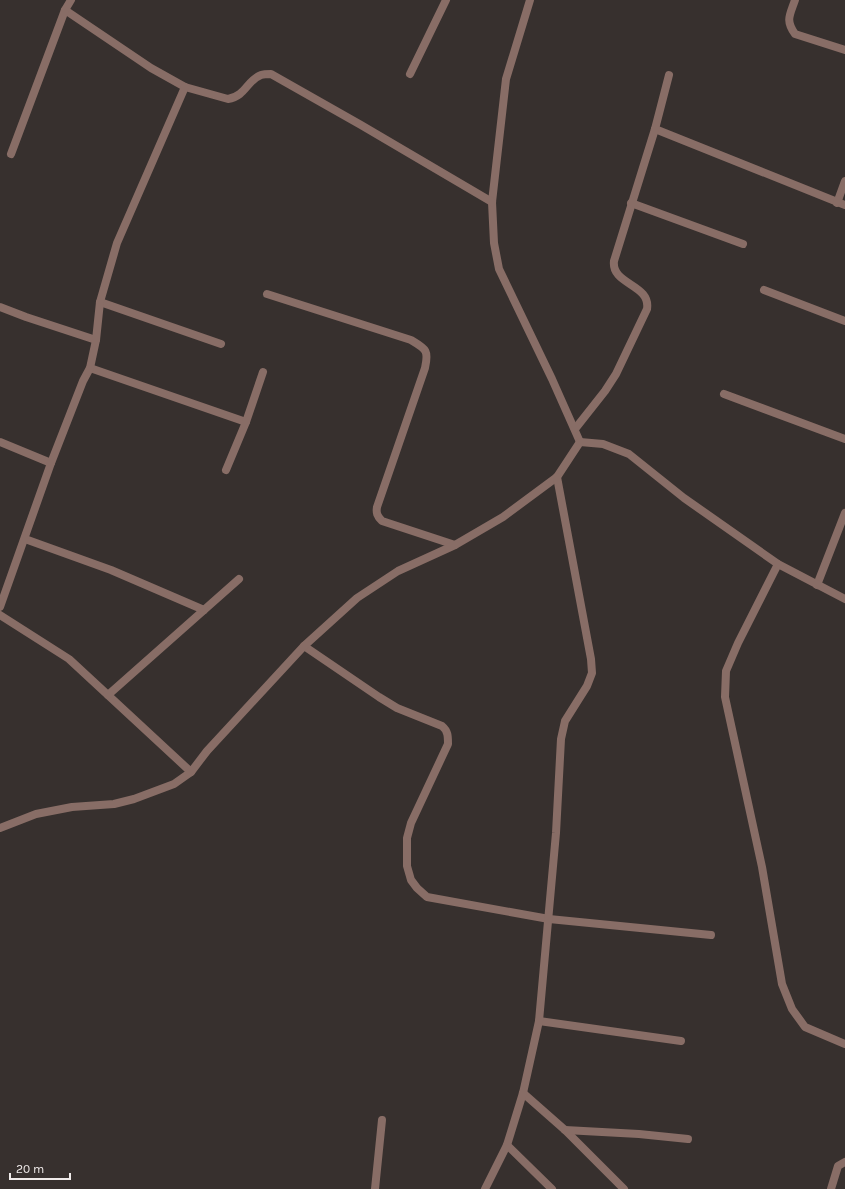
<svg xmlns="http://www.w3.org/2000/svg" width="845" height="1189" viewBox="0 0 845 1189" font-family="Karla,sans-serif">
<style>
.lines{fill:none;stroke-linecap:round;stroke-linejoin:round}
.street{stroke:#886d66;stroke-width:8}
</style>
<rect width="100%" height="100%" fill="#37302e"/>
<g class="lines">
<g class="street">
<path d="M 530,0 L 506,79 L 492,202 L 494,243 L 499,269 L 552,379 L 580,442"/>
<path d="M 795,0 C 790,15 785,20 795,34 L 845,50"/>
<path d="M 65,10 L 151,68 L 185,87 L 228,99 C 246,96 247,80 261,75 C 264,74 267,74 271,74 L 361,125 L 492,202"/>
<path d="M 410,74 L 446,0"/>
<path d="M 655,129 L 845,205"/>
<path d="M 11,154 L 65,10 L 71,0"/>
<path d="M 631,203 L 743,244"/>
<path d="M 837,203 L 845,181"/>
<path d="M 764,290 L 845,321"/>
<path d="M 267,294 L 411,340 C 426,349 429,350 425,368 L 377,507 C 376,513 377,516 382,521 L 455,545"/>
<path d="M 100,302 L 221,344"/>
<path d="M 0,307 L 26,317 L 96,340"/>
<path d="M 90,368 L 246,422"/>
<path d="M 724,394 L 845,439"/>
<path d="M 575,429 L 605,391 L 616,374 L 647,309 C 651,284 611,285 614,261 L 655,129 L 669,75"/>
<path d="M 0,442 L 51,463"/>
<path d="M 226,470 L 246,422 L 263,372"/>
<path d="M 25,539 L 111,570 L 204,610"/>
<path d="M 778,564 L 738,643 L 726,671 L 725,697 L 762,867 L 782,984 L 792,1009 L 805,1027 L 845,1044"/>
<path d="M 817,585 L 845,513"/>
<path d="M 0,607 L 51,463 L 83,381 L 90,368 L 96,340 L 100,302 L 117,243 L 185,87"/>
<path d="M 0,615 L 69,659 L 191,772"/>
<path d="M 304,646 L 379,697 L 397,708 L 442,726 C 448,731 448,736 448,744 L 411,823 L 407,838 L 407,866 L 411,880 L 417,888 L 427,897 L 549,919 L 711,935"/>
<path d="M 108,695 L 239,579"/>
<path d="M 0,828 L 36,814 L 72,807 L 114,804 L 134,799 L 174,784 L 191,772 L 207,751 L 304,646 L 357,598 L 398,571 L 455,545 L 503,517 L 557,477 L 580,442 L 603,444 L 629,454 L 684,498 L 778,564 L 845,599"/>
<path d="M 539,1021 L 681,1041"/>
<path d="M 523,1093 L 565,1130 L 624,1189"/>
<path d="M 565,1130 L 639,1134 L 688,1139"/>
<path d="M 507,1145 L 552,1189"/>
<path d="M 375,1189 L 382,1120"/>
<path d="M 485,1189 L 507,1145 L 523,1093 L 539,1021 L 556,833 L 561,739 L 565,721 L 587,686 L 592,673 L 591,659 L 557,477"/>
<path d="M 831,1189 L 838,1166 L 845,1162"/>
</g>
</g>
<path d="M10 1173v6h60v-6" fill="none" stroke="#f0ebea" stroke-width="2"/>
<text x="16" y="1173" font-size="12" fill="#f0ebea" stroke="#37302e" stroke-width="3" paint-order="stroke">20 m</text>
</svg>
